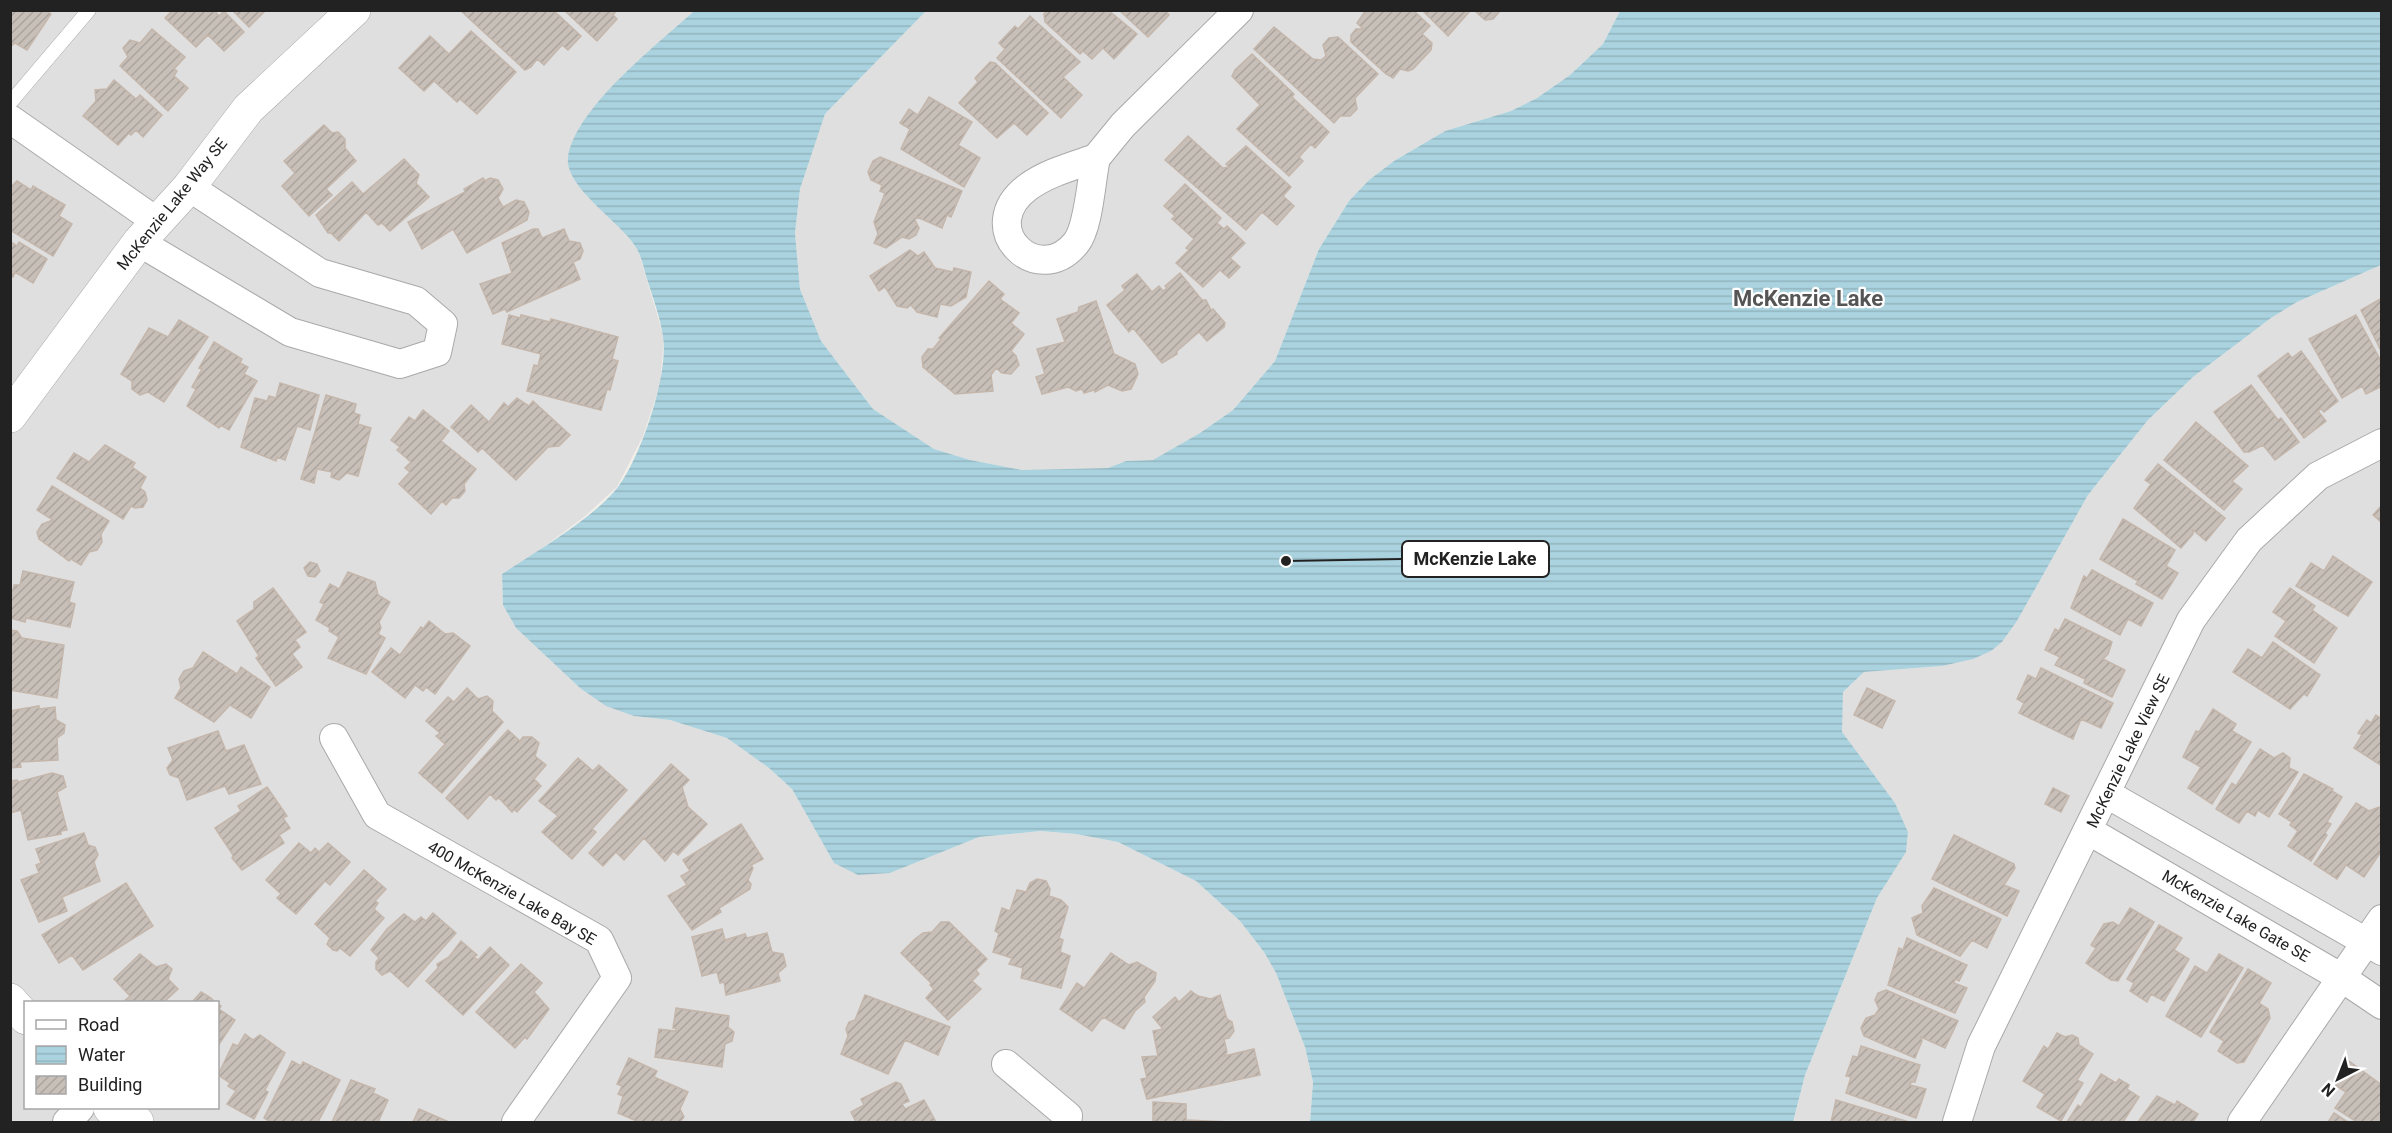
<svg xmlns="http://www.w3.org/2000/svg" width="2392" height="1133" viewBox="0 0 2392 1133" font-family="Roboto,sans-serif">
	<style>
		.residential { fill: #e0dfdf; fill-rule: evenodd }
		.water { fill: url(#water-rules) }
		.building { fill: url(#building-hatch); stroke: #c4b6ab; stroke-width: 1.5 }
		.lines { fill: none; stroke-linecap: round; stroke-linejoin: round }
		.service-casing { stroke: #a9a9a9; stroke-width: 15 }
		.minor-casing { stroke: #a9a9a9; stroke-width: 30 }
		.tertiary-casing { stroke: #a9a9a9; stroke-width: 34 }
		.service { stroke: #fff; stroke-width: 14 }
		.minor { stroke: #fff; stroke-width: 28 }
		.tertiary { stroke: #fff; stroke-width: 33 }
		.labels { text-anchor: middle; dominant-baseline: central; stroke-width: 4.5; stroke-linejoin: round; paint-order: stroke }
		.street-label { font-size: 16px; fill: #222; stroke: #fff }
		.district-label { font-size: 22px; font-weight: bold; fill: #555; stroke: #fff }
		.leader { fill: none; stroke: #222; stroke-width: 2 }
		.callout-dot { fill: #222; stroke: #fff; stroke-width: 2 }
		.callout { fill: #fff; stroke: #222; stroke-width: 2 }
		.callout-label { font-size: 18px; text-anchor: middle; font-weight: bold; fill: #222 }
	</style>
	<defs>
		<pattern id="water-rules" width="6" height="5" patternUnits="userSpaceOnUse" patternTransform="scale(1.5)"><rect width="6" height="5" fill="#aad3df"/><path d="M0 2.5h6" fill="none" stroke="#92b5bf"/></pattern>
		<pattern id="building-hatch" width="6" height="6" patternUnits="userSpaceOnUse" patternTransform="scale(1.5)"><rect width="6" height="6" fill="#c7bfb8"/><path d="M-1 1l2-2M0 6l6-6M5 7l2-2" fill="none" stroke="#aba49e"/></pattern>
	</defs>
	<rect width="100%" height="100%" fill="#f2efe9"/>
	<path class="residential" d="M10,11H694L625,73L580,126L568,158L575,179L621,228L638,250L664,338L660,385L643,436L617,487L584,517L541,549L502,574L503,605L516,628L580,688L634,716L670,720L727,738L769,768L792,789L834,863L890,873L979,837L1041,831L1076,834L1118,842L1196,881L1240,921L1264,952L1276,973L1305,1047L1313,1082L1310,1122H11ZM26,1002H218V1108H26Z
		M926,11H1620L1603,44L1570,75L1537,98L1511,111L1445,131L1394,161L1369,180L1349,201L1319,249L1275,361L1233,410L1200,433L1154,460L1126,461L1108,468L1022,470L969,460L934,449L873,409L821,341L800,289L795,233L800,189L825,114Z
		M2381,265V1122H1793L1805,1075L1877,898L1906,852L1908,832L1895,803L1841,732L1843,692L1864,672L1942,666L2002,642L2017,621L2088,495L2148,420L2193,377L2271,318L2297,302Z"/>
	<path class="water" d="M694,11H926L825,114L800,189L795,233L800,289L821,341L873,409L934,449L970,460L1022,470L1108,468L1126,461L1153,460L1200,433L1233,410L1275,361L1319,249L1349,201L1369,180L1394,161L1445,131L1511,111L1537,98L1570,75L1603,44L1620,11H2381V265L2297,302L2271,318L2193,377L2148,420L2088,495L2017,621L2002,642L1991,651L1973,659L1942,666L1864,672L1843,692L1842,732L1895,803L1908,832L1906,852L1877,898L1805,1075L1793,1122H1310L1313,1082L1305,1047L1276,973L1264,952L1240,921L1196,881L1118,842L1076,834L1041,831L979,837L890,873L858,875L834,863L792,789L769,768L727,738L670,720L634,716L606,706L580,688L516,628L503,605L502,574C534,553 595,517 618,487C641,456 669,375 663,336C660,317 653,298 647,279C644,270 642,258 637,249C623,223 564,188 568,157C576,107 658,44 694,11Z"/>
	<path class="building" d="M10,10H45L51,14L27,50L15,43L10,47Z
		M173,10H214L219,16L224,11L244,32L224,51L208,35L196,47L165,18Z
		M232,10H266L249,27Z
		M460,10H509L511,13L513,10H553L581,36L568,50L562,45L544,65L537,59L531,67L525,70Z
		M564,10H617L613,15L617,19L597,41Z
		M1047,10H1108L1137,34L1114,59L1103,48L1092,59L1083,51L1080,54L1045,22L1044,14Z
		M1119,10H1165L1169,15L1148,37Z
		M1366,10H1413L1430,26L1422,34L1432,43L1431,50L1413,69L1408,71L1400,69L1393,78L1386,74L1351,42V35L1356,29H1363L1357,23Z
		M1422,10H1501L1493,19L1485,20L1475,11H1470L1448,36Z
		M1030,16L1080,62L1063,77L1082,95L1061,118L997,58L1005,49L999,43L1015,26L1018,29Z
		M1274,27L1313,59L1321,60L1326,56L1323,45L1329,38L1338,37L1378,74L1355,98L1357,109L1350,116H1340L1334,123L1254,49Z
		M152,29L185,57L174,69L177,71L174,76L188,88L168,111L120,66L128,57L123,48L130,40L140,43Z
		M471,31L516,72L477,114L460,99L457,102L434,81L424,91L399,68L430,36L449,54Z
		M1252,54L1294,94L1292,97L1329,132L1315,148L1311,144L1299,157L1303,161L1289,176L1237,129L1260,105L1232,76L1235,70Z
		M990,62L995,63L1048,113L1027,135L1014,123L997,138L959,103L978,82L975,78Z
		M114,80L136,99L140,95L162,115L143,137L136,130L131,135L129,133L118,145L83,116L96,101L95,90L107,89Z
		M929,97L972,122L958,145L980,158L964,187L901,149L910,129L900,123L909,109L918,115Z
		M324,125L332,133L338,132L345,139V148L356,161L326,189L332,195L309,216L282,186L295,173L284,161Z
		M1188,136L1223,168L1229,167L1226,164L1246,146L1291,187L1283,196L1294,206L1277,225L1262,212L1246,230L1165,160Z
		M880,157L962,191L951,217L947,215L942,228L917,217L915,220L919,228L916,235L909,239L902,237L886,248L874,243L878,234L874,222L885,193L880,191L882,185L871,180L868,172L873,161Z
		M404,159L419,175L416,183L429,197L390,231L382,223L378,225L366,212L339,241L331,233H328L316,215L352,182L363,194Z
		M483,178L485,181L490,178L498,180L503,189L498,198L503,207L516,200L524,202L529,212L527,220L467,253L453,229L422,249L408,222L465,192L464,189Z
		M17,181L31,190L33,186L65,205L59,216L72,224L53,256L10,230V188Z
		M1185,184L1221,218L1217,223L1224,229L1227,226L1245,243L1230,258L1240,267L1229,278L1220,270L1203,287L1176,263L1189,250L1186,248L1194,239L1172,219L1175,216L1164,206Z
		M533,229H538L542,238L564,229L569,241L580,243L583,251L580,259L573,262L580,279L507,312L505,309L493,314L480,284L512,273L502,243Z
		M10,241L17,246L19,242L47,259L33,283L15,272L13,277L10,276Z
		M910,250L918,256L924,252L935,268L953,272L954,268L971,272L966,297L951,306L940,304L937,317L917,312L911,305L907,308L897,306L885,287L879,291L870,276Z
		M1180,273L1202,300H1206L1211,310L1213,309L1225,323L1224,327L1207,341L1199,332L1177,351V354L1162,363L1133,328L1129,332L1107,305L1125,290L1122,286L1137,274L1152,292L1159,286L1163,291L1167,288L1165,286Z
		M989,281L1004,294L1000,299L1019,313L1011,323L1024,334L1011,351L1016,356L1019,365L1011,374L1002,373L996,368L991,375L993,391L955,394L923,367L922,357L928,349H933L941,339L939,338Z
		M2382,298V353L2361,310Z
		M1096,301L1114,354L1135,364L1138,374L1131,389L1122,391L1108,385L1095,392L1094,390L1084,393L1082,389L1076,391L1068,387L1042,394L1036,377L1045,374L1037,349L1065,342L1057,319L1078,312L1079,307Z
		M509,315L520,318L521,315L550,322L551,319L618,337L612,359L618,361L610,390L607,389L601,410L527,391L534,365L538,366L541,354L502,344Z
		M2356,315L2382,363V386L2366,394L2362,386L2342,398L2309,339Z
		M179,320L208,337L164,402L148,392L140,395L132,389V381L121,374L149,328L168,337Z
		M214,342L242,359L240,363L248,367L244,374L257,381L229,430L221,425L219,428L187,406L196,389L192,387L202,369L199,368Z
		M2301,351L2338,401L2324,412L2321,409L2318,411L2326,421L2304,438L2258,376L2288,353L2292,358Z
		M280,383L319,395L310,430L297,426L285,460L277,457L276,461L241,447L255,398L267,401L269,396L276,398Z
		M2251,385L2278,420L2281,418L2299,442L2275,460L2263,445L2249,452H2244L2214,412Z
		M326,395L356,404L354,413L360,415L358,424L371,428L358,476L347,473L339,480L331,477L332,472L317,469L314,483L301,479Z
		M517,398L529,406L533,401L570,435L559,446L548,447L516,480L482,448L478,452L451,427L471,405L489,422L504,403L508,407Z
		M423,410L449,431L441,441L476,469L464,484L465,491L459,498H452L446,505L442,501L431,514L399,484L410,472L405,468L411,462L397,450L400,447L391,440L409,417L415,421Z
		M2196,422L2248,466L2232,481L2242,489L2224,510L2164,460Z
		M105,445L135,463L132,467L146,477L140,488L145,492L147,500L143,507L135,508L131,506L123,519L57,478L74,453L89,462Z
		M2158,464L2225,518L2206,541L2193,530V534L2181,548L2134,508L2151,484L2145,480Z
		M52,486L109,521L101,534L102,542L97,550L89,552L81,565L71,559L69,561L39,539L37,532L42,524L53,520L37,510Z
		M2382,505V525L2381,522L2373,515Z
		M2123,519L2175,550L2166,566L2178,573L2162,599L2136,584L2138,581L2100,559Z
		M2333,556L2372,582L2348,616L2296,586L2311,563L2324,571Z
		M310,562L317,564L320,571L315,577L308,576L304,568Z
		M2092,570L2153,603L2141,626L2128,619L2120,635L2071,608L2084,576L2087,578Z
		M23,571L74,582L69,602L75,604L70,627L26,618L25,622L10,618V590H13L14,585H20Z
		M348,572L375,582L378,595L390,602L379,622L381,628L378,634L385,638L366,674L328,658L339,637L329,631L330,628L316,620L324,604L320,602L330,584L339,589Z
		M273,588L306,632L295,640L300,647L292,654L302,667L276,686L256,658L259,656L237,621L254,609V602Z
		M2290,588L2315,606L2312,610L2337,628L2314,663L2275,636L2286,621L2273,612Z
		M2065,619L2112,642L2108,654L2103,659L2125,670L2112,697L2084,683L2085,679L2055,665L2060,657L2045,650L2055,629L2059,631Z
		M429,621L445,634L453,633L470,646L435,694L426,687L423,691L415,685L405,698L372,672L391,648L400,655L421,627L423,629Z
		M10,630L17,631L22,638L64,645L57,698L10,690Z
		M2273,642L2320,675L2307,696L2304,694L2290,709L2233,672L2248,649L2262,658Z
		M203,652L237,674L241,667L270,687L251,718L230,705L214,722L175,698L181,688L179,679L184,671L193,668Z
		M2041,668L2113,703L2101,728L2081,719L2073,739L2019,713L2024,703L2017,699L2028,675L2036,679Z
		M467,688L478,699L487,696L493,701L492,711L503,722L442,793L419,773L445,744L436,736L440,733L426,721L448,697L454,702Z
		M1867,688L1895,701L1882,728L1854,715Z
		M39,706V709L55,707L56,720L65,725L64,733L57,738L58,760L20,762L21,767L10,768V711Z
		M2213,709L2236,724L2232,731L2251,742L2212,804L2188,788L2201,767L2183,757L2196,731L2199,732Z
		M2376,715L2382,719V766L2354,748L2362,735L2358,733L2367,720L2371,723Z
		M508,730L520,741L523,737H532L539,743L535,756L546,765L534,779L541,786L517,812L514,809L512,812L499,798L496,800L490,794L468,819L446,798Z
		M218,731L226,751L244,745L261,784L229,794L225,786L187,800L179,778L170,775L167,768L173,760L168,748Z
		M2260,749L2274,758L2283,753L2290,758L2289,768L2298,772L2269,817L2258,810L2255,816L2247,811L2239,823L2216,809L2232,783L2236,786Z
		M578,758L593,771L599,765L627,790L592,829L596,832L572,859L542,832L558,816L539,801Z
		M671,764L689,780L682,787L688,807L707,824L678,855L673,851L665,861L644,838L624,860L616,852L603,866L589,853Z
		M52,773L63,776L66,787L57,792L67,830L61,831V834L28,840L21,810L10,813V781L17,780L18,782Z
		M2304,774L2333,789L2332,791L2342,797L2327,822L2331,824L2325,833L2327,835L2311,861L2288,846L2298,831L2290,825L2292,822L2279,814Z
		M267,787L287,816L283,818L290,828L279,835L284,843L242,870L232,858L233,855L215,828L241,811L238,806Z
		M2053,788L2069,796L2061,812L2045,804Z
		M2356,803L2369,811L2379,807L2382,809V850L2364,877L2346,865L2337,879L2314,864Z
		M741,824L763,859L751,865L753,868L748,880L751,884L750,889L719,908L721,912L692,930L668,896L687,885L681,876L690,871L683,860Z
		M84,833L88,845L95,847L98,855L94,862L100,881L62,897L67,911L39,922L21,880L39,873L36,865L41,863L36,849Z
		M1954,835L2014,864L2015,868L2004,885L2019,891L2007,916L1932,879Z
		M299,843L311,853L315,848L319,852L328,843L350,862L330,885L325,881L296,914L277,898L281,894L266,880Z
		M364,870L386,889L375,901L378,903L374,909L384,918L350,956L340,948L337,951L333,950L327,944L330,938L315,924Z
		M1037,879L1046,881L1050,889L1049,896L1061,900L1068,907L1059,938L1063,940L1060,952L1070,956L1061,988L1021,978L1023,968L1009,964L1012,958L993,952L999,933L995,931L1002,908L1010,911L1017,890L1026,892L1030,883Z
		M126,883L153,926L83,970L72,955L59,963L42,935Z
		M1934,888L2001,919L1987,948L1972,940L1960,956L1917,935L1912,918L1923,913L1922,906Z
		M2130,908L2154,922L2118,981L2111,980L2086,963L2096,948L2091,945L2104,924L2113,922L2119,926Z
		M433,913L456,933L408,987L390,971L382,975L376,969V962L379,958L371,950L387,929L404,914L415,922L421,917L426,921Z
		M941,922H949L987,959L976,970L979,974L972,981L981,989L948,1020L926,998L934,989L930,985L931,983L901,953L915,939L923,933L932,932Z
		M2159,925L2182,938L2174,950L2189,959L2164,1001L2151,994L2147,1002L2130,991L2134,983L2127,979Z
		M722,929L725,940L745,934L747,938L767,933L772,952L783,954L786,966L778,973L780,981L726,995L724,982L720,983L717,972L702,976L692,937Z
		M1907,938L1967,965L1959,981L1955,979L1954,983L1967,988L1955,1013L1888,985L1899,948L1903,950Z
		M461,941L477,955L474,957L478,960L490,947L509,965L463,1015L426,981L438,968L437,964L449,957Z
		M1111,953L1129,965L1137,962L1156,973L1155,981L1144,997L1145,1002L1135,1011L1124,1029L1105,1018L1101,1019L1092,1031L1060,1009L1077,983L1084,988Z
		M140,954L156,967L166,964L172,969L168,979L178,989L164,1002H123L130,996L114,979Z
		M2219,954L2243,968L2201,1037L2166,1016L2195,966L2207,973Z
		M521,964L542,983L534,992L549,1009L527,1039L525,1037L515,1048L476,1012Z
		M2248,969L2271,983L2259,1003L2268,1009L2270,1018L2244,1062L2237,1063L2218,1051L2224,1041L2210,1032Z
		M1886,990L1958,1021L1945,1048L1921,1037L1922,1041L1915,1058L1864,1036L1861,1028L1866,1018L1875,1015L1879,1009L1875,1000L1878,993Z
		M1191,991L1198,996L1211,999L1220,995L1227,1019L1232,1022L1234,1031L1229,1038L1224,1039L1227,1052L1224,1056L1254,1049L1260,1075L1147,1099L1141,1079L1147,1078L1142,1057L1158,1056L1153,1031L1163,1029L1153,1017L1175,997L1179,1002Z
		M201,992L211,998L215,1002H192Z
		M865,995L950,1027L938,1055L905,1040L888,1074L841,1054L848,1036L846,1029L849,1022L855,1020Z
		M218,1004L221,1006L219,1009L235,1020L218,1046Z
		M676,1008L729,1016L728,1027L734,1032L732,1041L725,1044L722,1067L655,1057L659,1029L676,1031V1028H673Z
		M2057,1033L2065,1037L2072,1035L2078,1038L2079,1045L2093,1054L2077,1080L2083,1083L2061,1121L2037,1107L2045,1094L2023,1081L2044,1046L2048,1049Z
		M245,1034L253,1040L260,1035L285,1053L265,1090L268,1092L254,1119L227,1104L236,1091L228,1086L230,1083L218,1075L233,1044L238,1046Z
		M1861,1046L1920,1065L1915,1082H1911L1910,1085L1926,1089L1916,1118L1846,1093L1851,1077L1846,1076L1853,1056L1858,1057Z
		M629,1058L657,1071L654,1077L688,1092L680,1109L684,1117L680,1122H639L618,1113L623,1096L618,1094L622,1086L617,1084Z
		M292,1061L301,1066L303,1062L340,1080L318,1122H271L264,1118Z
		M2349,1061L2382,1085L2381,1122H2357L2335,1108L2346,1092L2333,1084Z
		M2101,1074L2116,1083L2119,1079L2129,1085L2127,1089L2139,1097L2123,1122H2067L2078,1105L2081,1107Z
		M351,1080L375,1089L373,1093L388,1100L378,1122H332Z
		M896,1082L901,1084L909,1101L902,1104L905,1109L924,1100L936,1122H856L851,1112L864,1105L861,1099Z
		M2157,1096L2175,1105L2177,1101L2198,1114L2193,1122H2138Z
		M1836,1100L1909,1122H1831Z
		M1153,1102L1186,1104V1120L1231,1122H1153Z
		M419,1109L449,1122H413Z
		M2334,1113L2348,1122H2328Z"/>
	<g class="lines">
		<defs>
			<path id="service" d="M10,103L89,10"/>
			<path id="minor" d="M10,119L156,221
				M1096,158C1091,180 1089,227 1076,243C1038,290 973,228 1028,187C1047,173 1073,166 1096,158Z
				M1096,158L1123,125L1239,10
				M139,242L290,332L400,364L437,352L443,324L416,301L320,273L189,187
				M334,738L377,815L599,940L617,978L516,1122
				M2107,794L2382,951
				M2089,831L2342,978L2382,1005
				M1006,1064L1068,1116L1067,1122
				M67,1122L80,1108
				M1957,1122L1981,1046L2191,620L2249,540L2318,476L2382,443
				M2242,1122L2382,919"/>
			<path id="tertiary" d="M10,416L139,242L189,187L248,109L354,10
				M10,1000L26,1018
				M110,1108L137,1122"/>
		</defs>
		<use href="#service" class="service-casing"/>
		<use href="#minor" class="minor-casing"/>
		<use href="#tertiary" class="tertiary-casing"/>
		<use href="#service" class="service"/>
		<use href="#minor" class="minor"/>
		<use href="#tertiary" class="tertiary"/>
	</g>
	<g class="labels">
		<g class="street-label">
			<text transform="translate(172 204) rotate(-51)">McKenzie Lake Way SE</text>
			<text transform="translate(2128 751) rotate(-64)">McKenzie Lake View SE</text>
			<text transform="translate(512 893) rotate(30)">400 McKenzie Lake Bay SE</text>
			<text transform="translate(2236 916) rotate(30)">McKenzie Lake Gate SE</text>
		</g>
		<g class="district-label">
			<text x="1808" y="298">McKenzie Lake</text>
		</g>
	</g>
	<path class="leader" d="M1286 561L1402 559"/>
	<circle class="callout-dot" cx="1286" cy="561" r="6"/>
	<rect class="callout" x="1402" y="541" width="147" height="36" rx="6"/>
	<g class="callout-label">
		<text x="1475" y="565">McKenzie Lake</text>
	</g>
	<rect width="2392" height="1133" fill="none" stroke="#222222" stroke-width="24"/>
	<rect x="24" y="1001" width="195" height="108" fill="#ffffff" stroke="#a7a7a7" stroke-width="1.5"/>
	<rect x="36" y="1020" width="30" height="9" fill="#ffffff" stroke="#a7a7a7" stroke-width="1.5"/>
	<text x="78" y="1031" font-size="18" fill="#222222">Road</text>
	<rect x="36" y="1046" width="30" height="18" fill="url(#water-rules)" stroke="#a7a7a7" stroke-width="1.5"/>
	<text x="78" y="1061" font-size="18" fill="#222222">Water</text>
	<rect x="36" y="1076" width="30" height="18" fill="url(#building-hatch)" stroke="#a7a7a7" stroke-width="1.5"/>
	<text x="78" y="1091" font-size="18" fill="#222222">Building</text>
	<g transform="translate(2338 1079) rotate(222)" stroke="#ffffff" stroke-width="4.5" paint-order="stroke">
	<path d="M0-4.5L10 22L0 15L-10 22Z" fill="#222222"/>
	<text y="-9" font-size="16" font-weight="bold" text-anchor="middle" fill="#222222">N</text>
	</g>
</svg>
